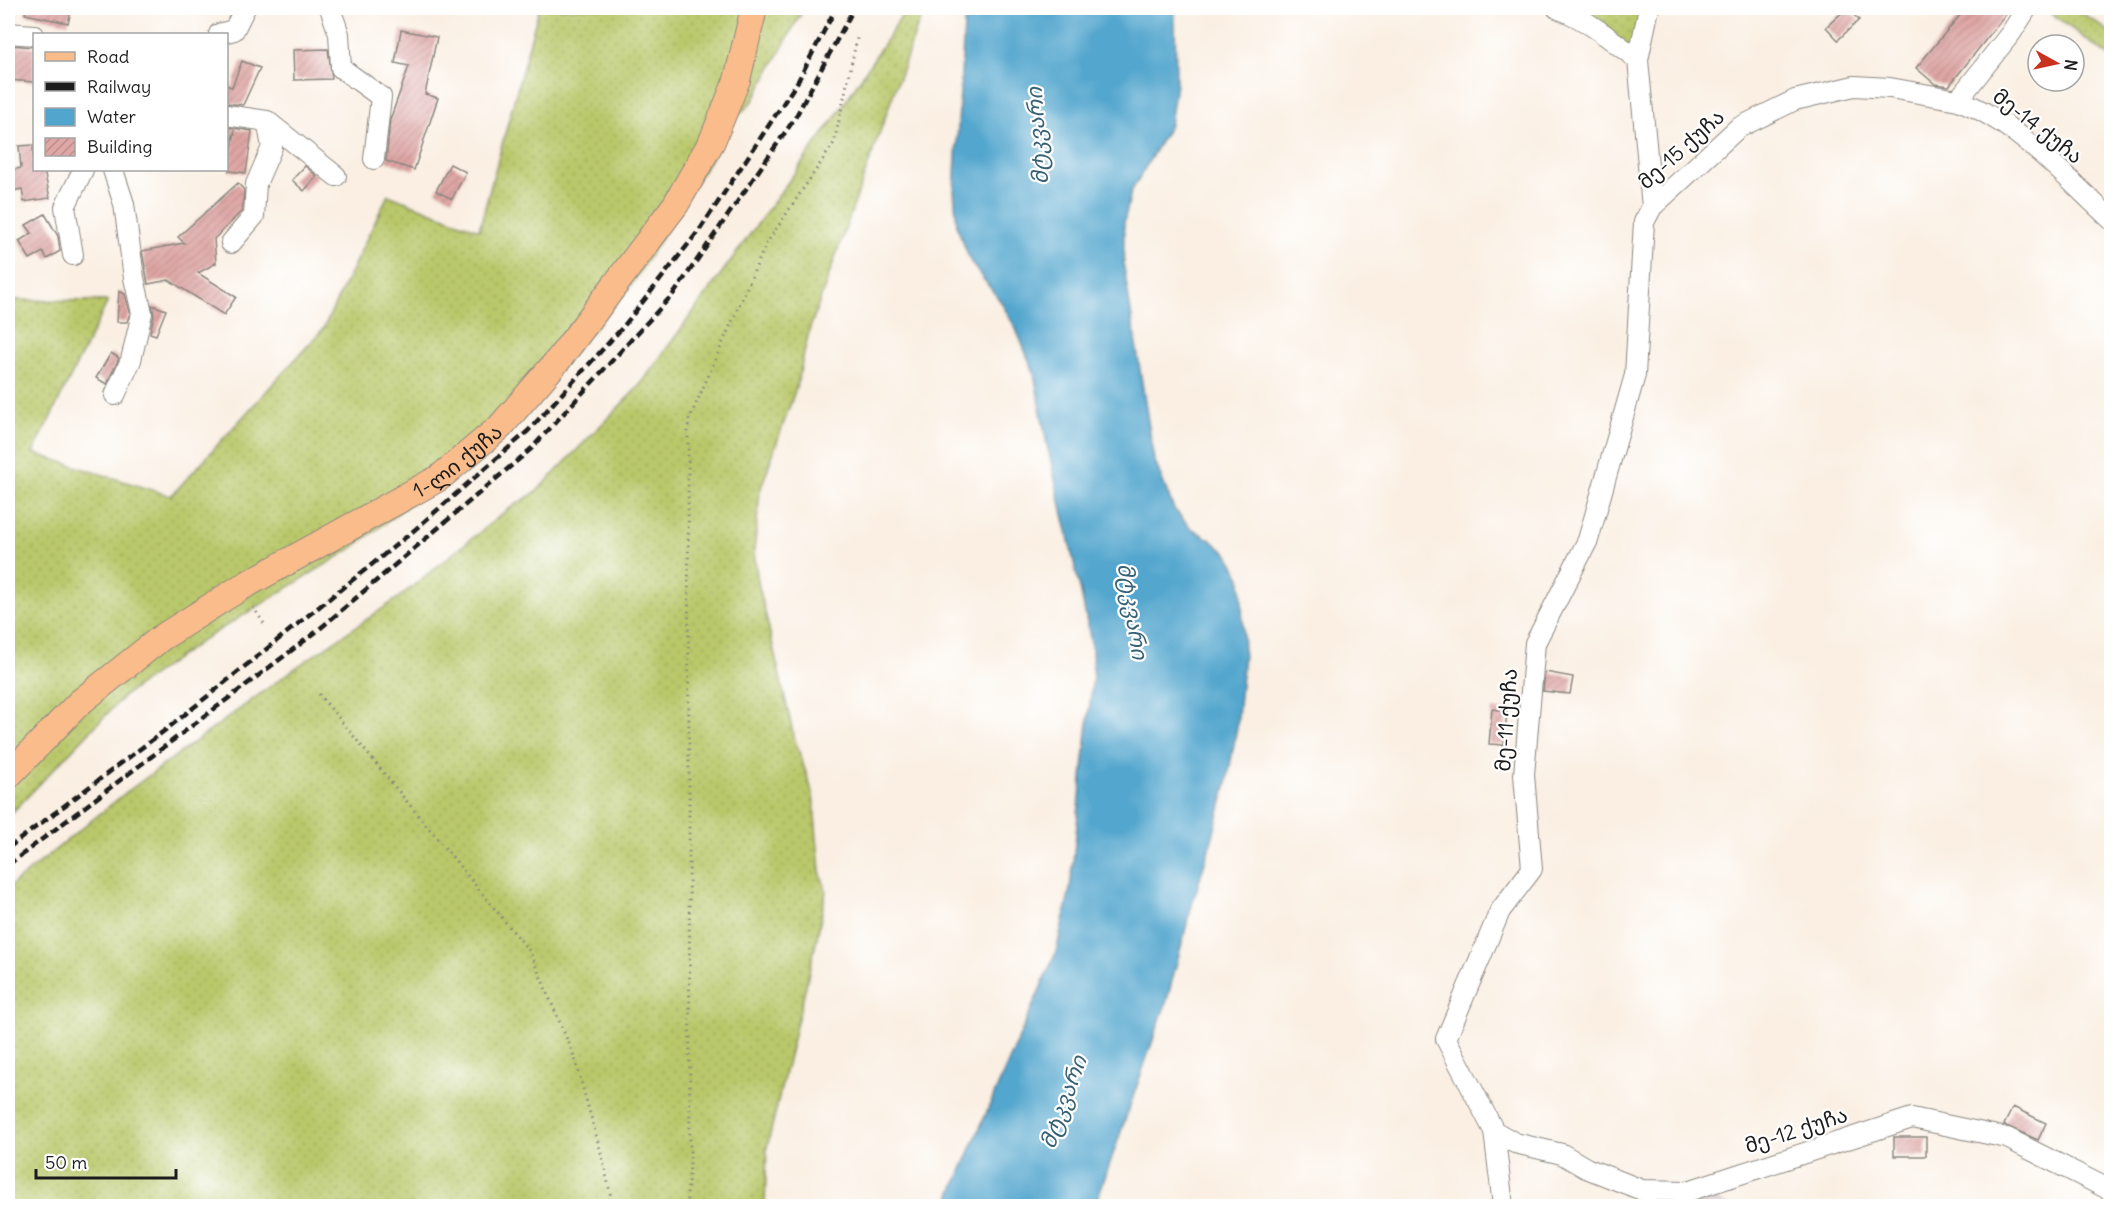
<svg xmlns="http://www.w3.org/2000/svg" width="2119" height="1214" viewBox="0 0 2119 1214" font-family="Delius,'Noto Sans Georgian',sans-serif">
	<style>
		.industrial { fill: #d2bec3 }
		.grass { fill: url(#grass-dots); stroke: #6a7243; stroke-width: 1.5 }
		.water { fill: #52a6ce; stroke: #376175; stroke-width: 1.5 }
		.building { fill: url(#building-hatch) }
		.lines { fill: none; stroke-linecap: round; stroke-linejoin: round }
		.minor-casing { stroke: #8b867f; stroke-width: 22 }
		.major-casing { stroke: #8b867f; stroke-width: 28 }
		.path { stroke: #8b867f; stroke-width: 3; stroke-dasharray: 1.5 4.5; stroke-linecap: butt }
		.minor { stroke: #fff; stroke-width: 20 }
		.major { stroke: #fabc8b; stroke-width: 26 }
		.rail { stroke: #1c1c1c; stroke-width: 4.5; stroke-dasharray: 9 4.5; stroke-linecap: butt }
		.labels { text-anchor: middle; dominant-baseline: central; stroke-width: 4.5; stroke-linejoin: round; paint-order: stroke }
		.street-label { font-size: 21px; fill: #1c1c1c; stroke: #fff }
		.water-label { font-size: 22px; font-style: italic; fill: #376175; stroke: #fff }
	</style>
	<defs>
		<pattern id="grass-dots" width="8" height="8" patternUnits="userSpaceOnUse" patternTransform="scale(1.5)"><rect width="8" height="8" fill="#b9c86a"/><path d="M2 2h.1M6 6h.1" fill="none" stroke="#9eab5b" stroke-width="1.8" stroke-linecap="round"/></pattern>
		<pattern id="building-hatch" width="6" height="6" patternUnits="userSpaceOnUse" patternTransform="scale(1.5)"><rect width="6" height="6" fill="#dea6a4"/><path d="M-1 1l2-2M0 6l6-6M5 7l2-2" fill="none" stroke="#be8e8d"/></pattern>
	</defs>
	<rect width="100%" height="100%" fill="#fff"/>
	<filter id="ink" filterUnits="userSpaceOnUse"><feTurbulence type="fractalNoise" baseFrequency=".0167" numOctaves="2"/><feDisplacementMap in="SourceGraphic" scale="12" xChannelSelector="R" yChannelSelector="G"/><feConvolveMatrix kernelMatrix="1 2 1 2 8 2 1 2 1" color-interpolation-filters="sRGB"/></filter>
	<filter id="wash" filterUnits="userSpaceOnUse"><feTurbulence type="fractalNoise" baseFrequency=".008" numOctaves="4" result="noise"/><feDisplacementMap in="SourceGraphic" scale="24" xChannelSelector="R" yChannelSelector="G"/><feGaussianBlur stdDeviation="1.35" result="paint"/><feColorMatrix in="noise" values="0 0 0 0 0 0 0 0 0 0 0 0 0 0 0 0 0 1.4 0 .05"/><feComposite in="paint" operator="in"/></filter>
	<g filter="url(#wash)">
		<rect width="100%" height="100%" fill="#faefe2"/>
		<path class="industrial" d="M1709,1197L1731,1206H1639Z"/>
		<path class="grass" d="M539,8H804L753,101L736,118L629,289L503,433L351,549L203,640L124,696L8,817V300L108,301L33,453L171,496L323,329L388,195L479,230Z
			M907,8H924L809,331L797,385L760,491L754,552L758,582L794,737L813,794L820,871L826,891L816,943L767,1147L765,1206H8V888L124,794L298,666L398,598L507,510L536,492L640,385L834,119Z
			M1557,8H1649L1638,60Z
			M2044,8H2075L2111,33V58Z"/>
		<path class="water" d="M965,8H1175L1176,84L1170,125L1131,192L1124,222V267L1154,459L1174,509L1191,528L1211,540L1228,554L1241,578L1244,653L1237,728L1227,783L1213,836L1192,905L1167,1000L1095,1206H946L1056,952L1070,889L1093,675L1092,648L1081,593L1047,445L1034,373L1016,329L1001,302L971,263L957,227L954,190Z"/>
		<g id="blocks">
			<path class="building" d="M26,8H72L68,23L25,14Z
				M1847,8L1859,20L1838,40L1826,27Z
				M1966,8H2011L1949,86L1935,84L1916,68Z
				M401,30L437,37L425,94L438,98L414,170L386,161L390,120L409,66L395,63Z
				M8,45L34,47V82L8,80Z
				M328,49L332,79L294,80L293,50Z
				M242,61L260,68L243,105L226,103V85L232,87Z
				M226,127L252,131L246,173L229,171L235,130L229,147L226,146Z
				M33,145L34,170H44L50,198L24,202L22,189L8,192V171L21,168L19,146Z
				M450,164L466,172L452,199L436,191Z
				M305,166L317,176L304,191L292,180Z
				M238,183L244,190L242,211L214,239L216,263L198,273L236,297L224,315L169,280L148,284L142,251L184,243L178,237Z
				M45,214L58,236L60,251L47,259L43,252L30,259L19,241L32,233L26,225Z
				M119,291L125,294L130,313L127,322H117Z
				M152,305L166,310L156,335L150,333L154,315Z
				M111,353L119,358L107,384L96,378Z
				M1545,672L1573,677L1570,694L1543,691Z
				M1492,709L1507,711L1504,745L1489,744Z
				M2013,1107L2046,1123L2038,1140L2004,1125Z
				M1894,1137H1926V1156H1894Z"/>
		</g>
	</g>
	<g filter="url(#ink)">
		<use href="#blocks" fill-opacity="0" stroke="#8b867f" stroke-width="1.5"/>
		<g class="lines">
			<defs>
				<path id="minor" d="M330,8L339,34L341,68L381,97L374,159
					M1557,8C1587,19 1612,40 1638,60
					M1649,8L1638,60L1652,207
					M8,33L34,35
					M219,34L234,30L245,8
					M1958,100C2018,123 2065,177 2112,220
					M226,115L267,121L272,147L256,184L254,216L231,243
					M267,121L336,176
					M113,170L124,204L134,278L142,313L131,360L115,395
					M73,255L65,207L83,170
					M1494,1131L1515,1143L1562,1154L1586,1168L1642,1190L1688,1191L1912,1118L2007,1138L2112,1191
					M1503,1206L1494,1131L1446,1039L1500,911L1532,869L1524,775L1535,643L1588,540L1635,375L1644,222L1652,207L1738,128L1795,100L1854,86L1890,88L1958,100L2011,33L2027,8"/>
				<g id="major">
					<path id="s1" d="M8,776L79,703L161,638L240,588L439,478L500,427L559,359L676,204L712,141L737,80L754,8"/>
				</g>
			</defs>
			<use href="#minor" class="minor-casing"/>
			<use href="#major" class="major-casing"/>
			<path class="path" d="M253,607L265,625
				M319,694L530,952L574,1056L603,1160L613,1206
				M686,1206L690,1165L688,422L766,244L834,143L858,34"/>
			<use href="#minor" class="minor"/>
			<use href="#major" class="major"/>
			<path class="rail" d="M8,848L168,728L411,533L528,431L623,327L701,228L798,81L836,8
				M8,865L316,632L531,449L675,292L795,118L854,8"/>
		</g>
	</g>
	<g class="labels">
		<g class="street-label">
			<text transform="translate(2038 126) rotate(38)">მე-14 ქუჩა</text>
			<text transform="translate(1681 149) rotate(-42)">მე-15 ქუჩა</text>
			<text stroke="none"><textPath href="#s1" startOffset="552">1-ლი ქუჩა</textPath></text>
			<text transform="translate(1506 720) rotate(-86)">მე-11 ქუჩა</text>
			<text transform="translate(1796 1130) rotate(-18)">მე-12 ქუჩა</text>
		</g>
		<g class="water-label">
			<text transform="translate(1037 136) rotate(-94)">მტკვარი</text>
			<text transform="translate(1133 611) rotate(81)">მტკვარი</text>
			<text transform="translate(1063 1102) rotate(-70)">მტკვარი</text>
		</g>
	</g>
	<rect width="2119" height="1214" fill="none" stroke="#fff" stroke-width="30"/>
	<rect x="33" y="33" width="195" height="138" fill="#ffffff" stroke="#a4a4a4" stroke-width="1.5"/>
	<rect x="45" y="52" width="30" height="9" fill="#fabc8b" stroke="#a4a4a4" stroke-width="1.5"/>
	<text x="87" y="63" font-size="18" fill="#1c1c1c">Road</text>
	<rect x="45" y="82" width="30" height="9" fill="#1c1c1c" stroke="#a4a4a4" stroke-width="1.5"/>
	<text x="87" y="93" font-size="18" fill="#1c1c1c">Railway</text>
	<rect x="45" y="108" width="30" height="18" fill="#52a6ce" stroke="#a4a4a4" stroke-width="1.5"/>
	<text x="87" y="123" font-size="18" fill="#1c1c1c">Water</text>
	<rect x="45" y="138" width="30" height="18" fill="url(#building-hatch)" stroke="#a4a4a4" stroke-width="1.5"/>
	<text x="87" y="153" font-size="18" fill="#1c1c1c">Building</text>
	<g transform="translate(2056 63) rotate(98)"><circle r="28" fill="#ffffff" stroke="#a4a4a4" stroke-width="1.5"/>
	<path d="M0-4.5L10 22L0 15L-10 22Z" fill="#c8321e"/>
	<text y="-9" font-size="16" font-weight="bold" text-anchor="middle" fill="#1c1c1c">N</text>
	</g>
	<path d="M36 1169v9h140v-9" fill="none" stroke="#1c1c1c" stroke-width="3"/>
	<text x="45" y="1169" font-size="18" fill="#1c1c1c" stroke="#ffffff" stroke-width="4.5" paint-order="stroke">50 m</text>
</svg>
